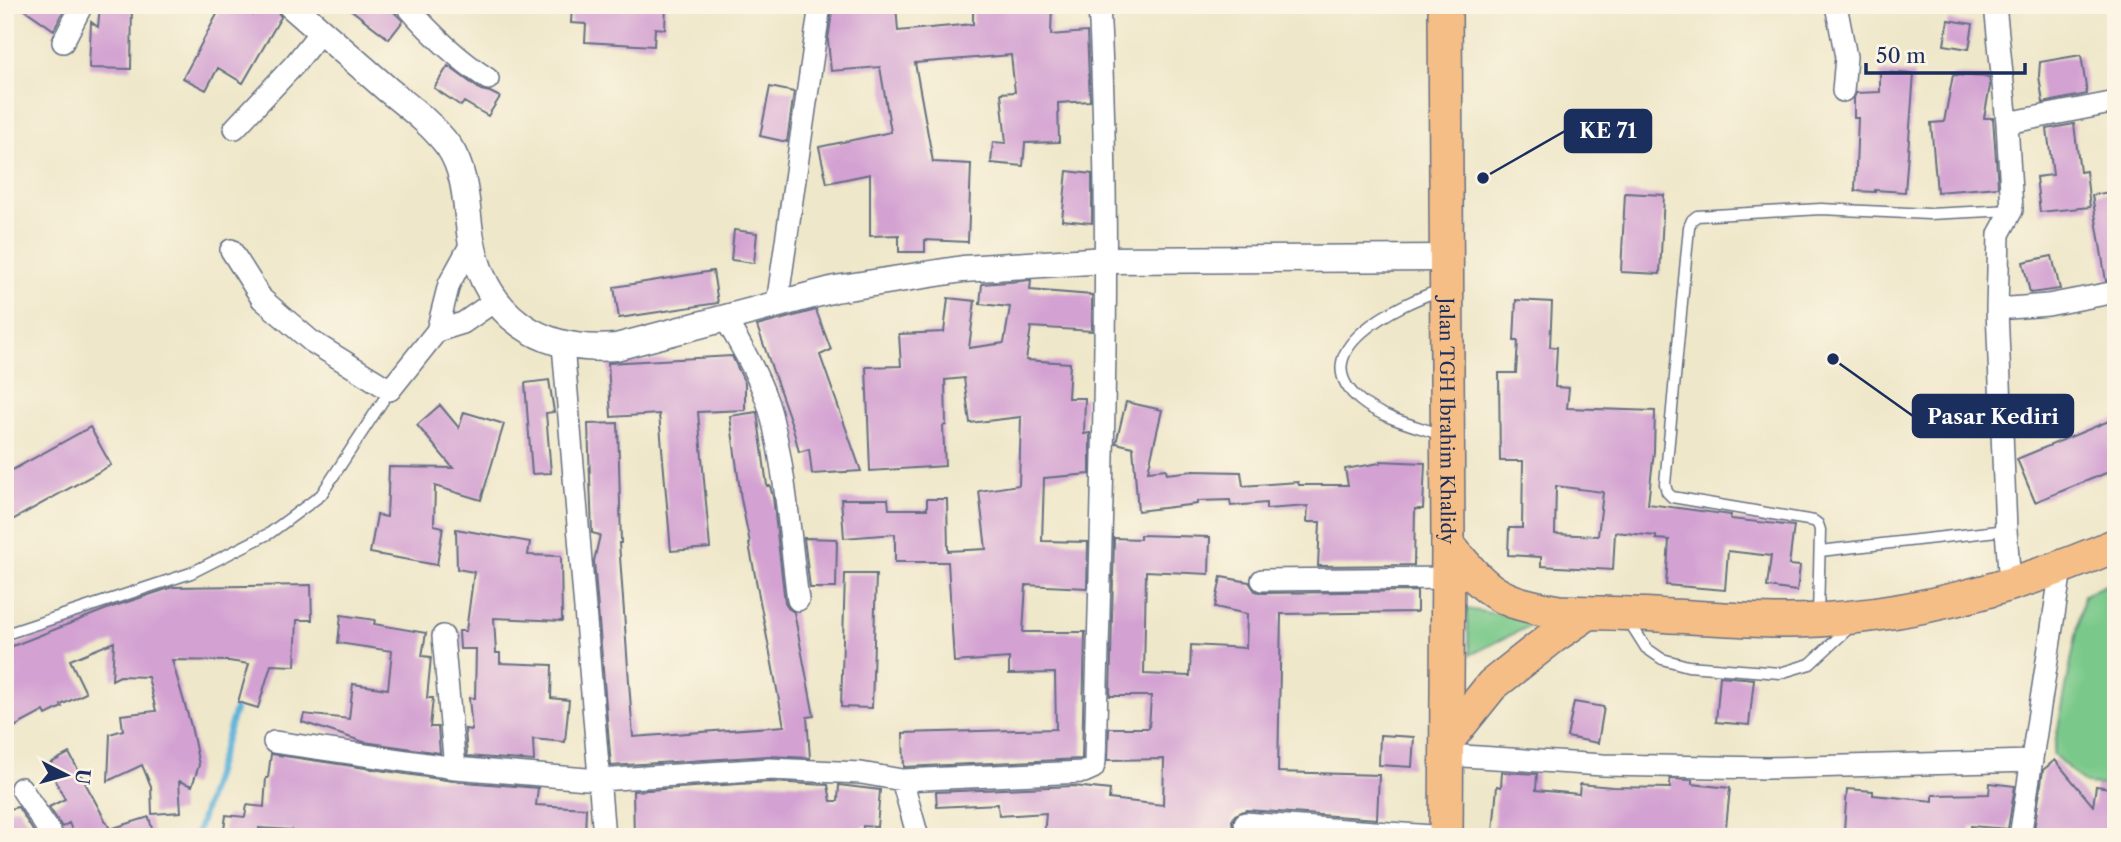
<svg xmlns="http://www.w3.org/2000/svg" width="2121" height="842" viewBox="0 0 2121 842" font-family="'Libre Caslon Text',serif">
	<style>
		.green { fill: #7ac98a; stroke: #4a7c74; stroke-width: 2 }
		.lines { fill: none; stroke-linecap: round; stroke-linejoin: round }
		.stream { stroke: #5eb2da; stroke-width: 6 }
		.building { fill: #d3a1d2; fill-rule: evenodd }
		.service-casing { stroke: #656f83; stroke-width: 13 }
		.minor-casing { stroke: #656f83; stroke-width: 24 }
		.tertiary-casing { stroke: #656f83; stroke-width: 29 }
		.primary-casing { stroke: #656f83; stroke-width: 36 }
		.service { stroke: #fff; stroke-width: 10 }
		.minor { stroke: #fff; stroke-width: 21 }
		.tertiary { stroke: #fff; stroke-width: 26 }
		.primary { stroke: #f6be87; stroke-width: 33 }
		.labels { text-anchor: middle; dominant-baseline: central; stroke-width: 5; stroke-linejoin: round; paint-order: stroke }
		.street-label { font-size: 19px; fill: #1b2f5e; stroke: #fcf5e5 }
		.leader { fill: none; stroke: #1b2f5e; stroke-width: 2.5 }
		.callout-dot { fill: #1b2f5e; stroke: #fcf5e5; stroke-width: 2.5 }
		.callout { fill: #1b2f5e; stroke: #1b2f5e; stroke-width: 2.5 }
		.callout-label { font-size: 21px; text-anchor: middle; font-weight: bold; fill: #fff }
	</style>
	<rect width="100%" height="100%" fill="#fcf5e5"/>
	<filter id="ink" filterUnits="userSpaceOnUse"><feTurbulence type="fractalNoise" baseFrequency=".0143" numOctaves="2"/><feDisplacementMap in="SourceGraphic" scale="14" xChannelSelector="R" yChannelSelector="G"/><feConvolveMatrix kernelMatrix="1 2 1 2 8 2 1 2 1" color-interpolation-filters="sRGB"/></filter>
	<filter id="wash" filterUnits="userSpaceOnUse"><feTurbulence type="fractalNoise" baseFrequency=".00686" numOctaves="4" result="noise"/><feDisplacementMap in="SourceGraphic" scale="28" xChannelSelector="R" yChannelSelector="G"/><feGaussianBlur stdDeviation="1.57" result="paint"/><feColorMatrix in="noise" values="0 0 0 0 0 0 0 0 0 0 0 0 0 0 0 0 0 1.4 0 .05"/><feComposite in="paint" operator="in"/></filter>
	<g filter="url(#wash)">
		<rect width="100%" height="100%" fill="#efe7c9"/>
		<path class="green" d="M2116,580V786L2085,784L2053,754L2084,595Z
			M1466,609L1540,621L1470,655Z"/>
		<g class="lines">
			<path class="stream" d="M196,837L235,710"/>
		</g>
		<g id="blocks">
			<path class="building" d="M18,5H67L54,30Z
				M100,5H132L131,69L89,68L91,22L98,27Z
				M222,5H235L253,15L258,5H269L276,9L281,17L243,83L218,68L206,90L183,78Z
				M345,5H387L403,21L389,39Z
				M572,5H666L665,29L655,28L654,46L585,42L586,24L571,23Z
				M833,5H896L898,31L973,24V5H1052L1051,35L1087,32L1090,101L1058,103L1059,142L1025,143L1023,166L991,163L993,142L1006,143L1001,93L1015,92L1011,55L915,63L933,162L971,164L968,242L925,240V252H899V235L870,236V174L827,183L819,147L891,132L880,67L831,71L828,40Z
				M1948,20L1973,24L1969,49L1944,45Z
				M2081,55L2087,94L2043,103L2039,76L2040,62Z
				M448,66L481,90L490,92L500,97L488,116L464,102L461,106L434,88Z
				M1880,72L1914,74L1905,192L1875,190V192L1855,191L1858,118H1854V98L1856,93L1880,92Z
				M1953,75L1989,77L1990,86L1984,118H1993L1998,187L1937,192L1931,123L1944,122Z
				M770,87L794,92L787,142L760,136Z
				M2074,124L2080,172L2086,171L2090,207L2040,212L2036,177L2053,175L2047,129Z
				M1067,171L1092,174V223L1062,220Z
				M2116,191V279L2106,281L2092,195Z
				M1625,193L1664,195L1660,274L1621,272Z
				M734,230L757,233L754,263L731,260Z
				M2052,256L2060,289L2030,293L2023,262Z
				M713,271L718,303L619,318L614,287Z
				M1031,280L1030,290L1092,295V331L1031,327L1026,360L1070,363L1068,398H1085L1084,434L1090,433V474L1044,478L1042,541L1088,542L1087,588L1026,585L1023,632H1085L1082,759L904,767L903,733L1056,729L1055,673L1009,674V658L954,662L948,562H895V534L844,538L841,499H888L889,509H927V499H947L948,551L986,549L979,491L1019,485L1021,417L970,423L964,378L945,380L946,425L943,426L945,466L870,471L866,367L901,366L899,334L944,332L948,298L975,301L969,348L1004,343L1010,307L980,304L982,284Z
				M1516,300L1552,302L1550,347H1557L1555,387L1569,388L1567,408L1655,411L1654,451L1648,504L1731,515L1730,519L1794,526L1789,565L1800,566L1797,591L1767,587L1771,556L1728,551L1725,590L1666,585L1669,540L1656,539V536L1615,532L1613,570L1541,566V557L1508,555L1509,528H1522L1523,461H1500L1499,373H1516L1518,341H1514ZM1556,486L1603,492L1598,536L1555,534Z
				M816,310L831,350L820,355L861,471L812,474L809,449L799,452L793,428L757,326Z
				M732,356L745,383V410L698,412L710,548L671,551L659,414L611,417L608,363Z
				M549,380L554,412L546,413L551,473L532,474L525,383Z
				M1126,402L1162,410L1148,471L1166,469L1167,474L1193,471L1241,472L1243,486L1298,482L1299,485H1348L1345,469L1380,463V461L1425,463L1423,509H1415L1414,565L1318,566L1320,522H1307L1308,506L1266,509V503L1231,506L1230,500L1197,501V504L1138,511L1133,447L1116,443Z
				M440,405L459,428L464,412L504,424L481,500L435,486L434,525L443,527L437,565L370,553L377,515L387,517L389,467L453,468L417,425Z
				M757,412L767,486H770L773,497L785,602L788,608L794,612L814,716L807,717L810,758L768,756L611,766L594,561L600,535L592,533L588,424L618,423L621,543H619L633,737L784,726L749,544L750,543L741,499L730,416Z
				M2116,418V469L2035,502L2017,459Z
				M90,427L111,465L5,524V474Z
				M456,529L530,542L528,555L561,556L562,621L494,618L496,653H500V663L552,665L551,698L569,700L565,742L533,739L534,761L467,756L465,729L472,730L469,698H475L476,649H460L459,631H466L474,572L457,569Z
				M1140,535L1210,537L1209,574L1146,571L1144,674L1190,676L1191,645L1246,648L1247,614L1215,607L1221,577L1249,582L1255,591L1262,593L1417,591V612L1281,614L1278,772L1379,775L1377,819L1246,810L1235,815L1232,821L1233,828L1238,834L1254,837H1044L1046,813L999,816L998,804L937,807L936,792L1074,786L1110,790L1109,799L1163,805L1164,759L1108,760L1109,728H1149L1151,696H1110L1114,538L1140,539Z
				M804,538L837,539L836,588H810Z
				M845,574H876L872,708L841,707Z
				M311,585L312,620H297L295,666L271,665L258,708L238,702L249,664L229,661L172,660L191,726L199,765L192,786L179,781L181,812L152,814L151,786L142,765L108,781L110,734L123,730L121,715L156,711L148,677L120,676L112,680L114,642L70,660L86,693L61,705L62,707L46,715L44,711L5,732V649L112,607L173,587Z
				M341,615L375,620L374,624L426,633L422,656L431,657L427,698H433L430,727H438L440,753L364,742L302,722L304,714L349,719L353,684L388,689L392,651L338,643Z
				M1720,676L1754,679L1749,725L1716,722Z
				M1574,702L1604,707L1598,743L1567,737Z
				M1380,735L1414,737L1412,767L1379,765Z
				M69,753L110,829L107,830L149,817L154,837H100L99,834L93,837H75L69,823L62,827L49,807L65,799L47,765Z
				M271,754L453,781L538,788L536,805L586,808L585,837H291V830L259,828L258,837H223L226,815L245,817L247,805L264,807L266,778H268Z
				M2055,760L2093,806L2096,786L2116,789V837H2033L2043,770Z
				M1502,772L1537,774L1536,790L1579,794L1580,784L1612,787L1670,788V779L1692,780V784L1730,788L1725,837H1532L1493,833L1497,786L1501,787Z
				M769,782L828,785L831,801H838L839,785L880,790L877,827L863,826L862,837H634L633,791Z
				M1990,783L2015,786L2008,829L1971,826V836L1956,837H1910L1844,830L1847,789L1873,791V795L1933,801V795L1989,794Z
				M18,807L37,837H9L5,810Z"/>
		</g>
	</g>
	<g filter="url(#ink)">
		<use href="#blocks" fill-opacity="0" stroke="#656f83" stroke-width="2"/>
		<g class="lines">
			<defs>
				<path id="service" d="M1441,290C1401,303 1299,351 1361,401C1383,419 1417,426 1445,436
					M1820,551L2006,530
					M1818,617L1820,530L1818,524L1814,521L1672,497L1667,492L1665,484L1689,227L1692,220L1697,216L1821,209L1929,214L2012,210
					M1629,621L1646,648L1662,659L1688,666L1780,673L1810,664L1850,627
					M6,634L191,573L270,533L321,495L390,390"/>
				<path id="minor" d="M406,5C431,34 456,58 488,79
					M1836,5L1846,57L1843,91
					M1995,5L2007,123L2011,192L2012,210L1999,234L1997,309L2006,530L2010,585
					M63,42L82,5
					M2007,123L2116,102
					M235,128L295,64L321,31
					M231,250L262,299L311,341L390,390L437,331L449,284L472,242
					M777,304L820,5
					M1997,309L2048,305L2116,292
					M725,318C742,348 762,380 771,414C786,474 790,539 798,600
					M437,331L463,323L496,300
					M563,345L604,837
					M1262,580L1448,578
					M443,636L455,768
					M274,742L455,768L599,780L769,769L861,773L902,780
					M1447,755L1603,765L1767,768L2032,761
					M21,788L53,837
					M1245,823L1447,837
					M918,837L902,780L1084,772L1093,768L1095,762C1101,510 1113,257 1099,5
					M2020,837L2061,569"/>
				<path id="tertiary" d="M291,5C323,33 355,61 387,89C409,107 432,124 449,147C467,173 466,210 471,239C485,317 541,353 616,347L835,289L963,269L1106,260L1446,258"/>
				<g id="primary">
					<path id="s1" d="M1445,5L1448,545L1446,837"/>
					<path d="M1448,545C1489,594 1496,601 1559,612C1596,613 1633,613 1670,616C1720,618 1769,623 1819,620C1922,614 2021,586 2116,545"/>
					<path d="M1447,741L1492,685L1554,636L1588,613"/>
				</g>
			</defs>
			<use href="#service" class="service-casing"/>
			<use href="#minor" class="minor-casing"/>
			<use href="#tertiary" class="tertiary-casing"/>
			<use href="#primary" class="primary-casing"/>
			<use href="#service" class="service"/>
			<use href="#minor" class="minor"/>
			<use href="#tertiary" class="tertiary"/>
			<use href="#primary" class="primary"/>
		</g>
	</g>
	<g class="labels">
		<g class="street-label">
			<text stroke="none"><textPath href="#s1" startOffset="416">Jalan TGH Ibrahim Khalidy</textPath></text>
		</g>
	</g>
	<path class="leader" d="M1483 178L1565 131M1833 359L1913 416"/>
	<g class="callout-dot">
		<circle cx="1483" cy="178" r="7"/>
		<circle cx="1833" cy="359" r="7"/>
	</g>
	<g class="callout">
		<rect x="1565" y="110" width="86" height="42" rx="7"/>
		<rect x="1913" y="395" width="160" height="42" rx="7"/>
	</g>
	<g class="callout-label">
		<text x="1608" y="138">KE 71</text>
		<text x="1993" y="424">Pasar Kediri</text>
	</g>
	<rect width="2121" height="842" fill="none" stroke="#fcf5e5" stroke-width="28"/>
	<g transform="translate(66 775) rotate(96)" stroke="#fcf5e5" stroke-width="5" paint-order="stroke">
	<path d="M0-5L12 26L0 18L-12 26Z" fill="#1b2f5e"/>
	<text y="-10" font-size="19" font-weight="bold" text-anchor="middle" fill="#1b2f5e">U</text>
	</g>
	<path d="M1866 63v10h159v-10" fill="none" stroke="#1b2f5e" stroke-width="3.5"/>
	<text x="1876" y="63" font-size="21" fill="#1b2f5e" stroke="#fcf5e5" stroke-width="5" paint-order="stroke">50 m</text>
</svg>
